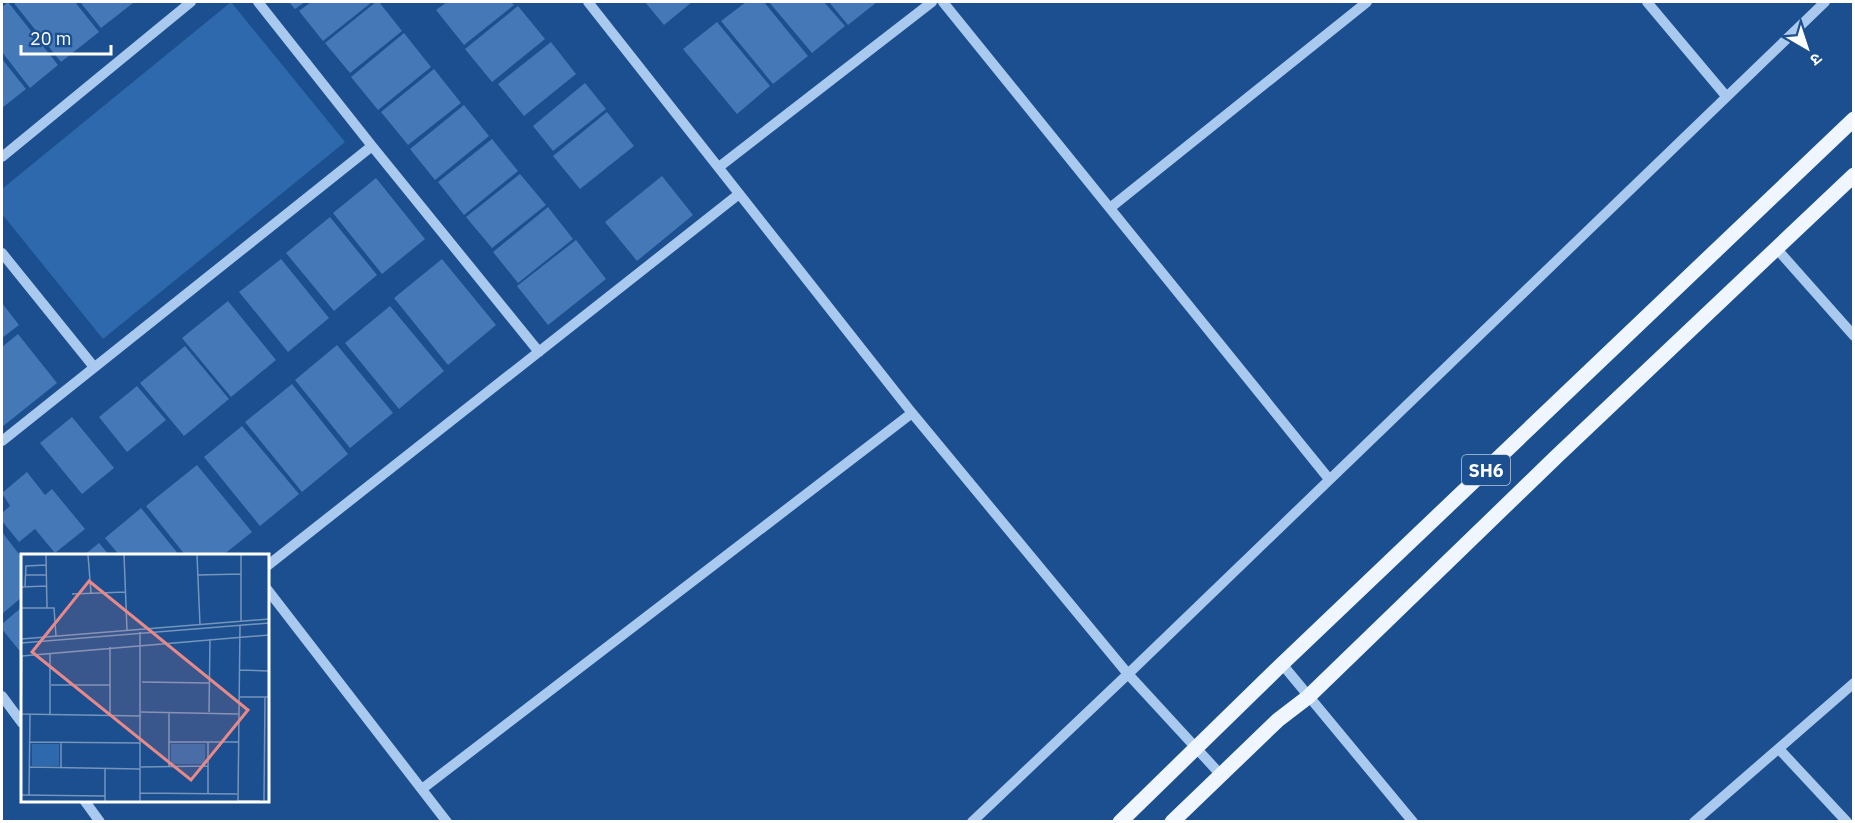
<svg xmlns="http://www.w3.org/2000/svg" width="1855" height="823" viewBox="0 0 1855 823" font-family="'IBM Plex Sans','Noto Sans Devanagari',sans-serif">
	<style>
		.green { fill: #2e69ad }
		.building { fill: #4478b7 }
		.lines { fill: none; stroke-linecap: round; stroke-linejoin: round }
		.minor { stroke: #a9c9ee; stroke-width: 10 }
		.major { stroke: #f0f6ff; stroke-width: 15 }
		.labels { text-anchor: middle; dominant-baseline: central; stroke-width: 4.5; stroke-linejoin: round; paint-order: stroke }
		.shield { fill: #1b4f8f; stroke: #bbcadd; stroke-width: 1.5 }
		.shield-label { font-size: 18px; font-weight: bold; fill: #fff }
		.inset-road { fill: none; stroke: #7695bc; stroke-width: 1.5 }
		.view { fill: #e88989; fill-opacity: 0.15; stroke: #e88989; stroke-width: 3 }
		.inset-edge { fill: none; stroke: #fff; stroke-width: 3 }
	</style>
	<rect width="100%" height="100%" fill="#1b4f8f"/>
	<path class="green" d="M231,2L345,142L103,339L2,214V189Z"/>
	<path class="building" d="M8,2L58,65L30,88L2,52V7Z
		M13,2H75L99,32L61,62Z
		M80,2H131L133,3L101,28Z
		M289,2H305L295,9Z
		M311,2H372L323,41L299,11Z
		M376,2H379L402,31L350,73L325,43Z
		M447,2H511L514,5L464,45L436,10Z
		M645,2H692L664,25Z
		M746,2H764L808,56L773,84L721,21Z
		M769,2H824L845,26L812,53Z
		M829,2H877L848,25Z
		M518,6L545,39L492,82L465,49Z
		M717,22L770,86L737,114L683,49Z
		M404,33L431,67L378,110L351,77Z
		M551,42L576,74L524,116L498,84Z
		M2,59L26,89L2,108Z
		M434,69L461,103L408,145L381,112Z
		M585,83L606,109L553,151L533,126Z
		M464,105L489,136L435,180L410,149Z
		M607,112L634,146L580,189L553,156Z
		M492,139L518,171L464,215L438,182Z
		M520,174L546,205L492,248L466,217Z
		M662,176L693,215L637,261L605,222Z
		M376,178L425,239L382,274L333,213Z
		M548,207L573,239L518,283L493,252Z
		M330,217L377,275L334,311L286,253Z
		M576,240L606,279L548,325L517,286Z
		M281,259L329,318L288,352L239,292Z
		M442,259L496,325L448,365L394,298Z
		M228,301L276,360L231,397L182,338Z
		M2,303L19,325L2,338Z
		M390,306L444,371L399,409L345,343Z
		M18,334L57,383L2,427V347Z
		M337,345L393,413L350,448L295,380Z
		M185,346L229,399L184,436L140,383Z
		M292,384L348,454L302,492L245,422Z
		M137,386L166,420L127,452L99,417Z
		M72,417L114,468L82,494L40,443Z
		M242,426L299,494L260,526L204,457Z
		M197,465L252,532L222,556H186L146,506Z
		M27,472L45,495L52,489L85,529L55,553L35,529L19,542L2,521V513L10,506L2,493Z
		M141,508L180,556H120L105,538Z
		M2,532L22,558V597L2,614Z
		M99,543L110,556H83Z
		M22,607V654L2,629V624Z"/>
	<g class="lines">
		<path class="minor" d="M258,2L372,146L539,352
			M588,2L912,413L1128,674L1221,775
			M943,2L1329,479
			M1647,2L1726,96
			M2,157L191,2
			M719,167L932,2
			M1110,208L1367,2
			M1776,248L1854,336
			M2,253L94,367
			M2,441L372,146
			M267,566L739,194
			M267,589L447,822
			M1282,664L1413,822
			M2,696L22,723
			M1779,749L1847,822
			M422,789L912,413
			M84,800L100,822
			M972,822L1128,674L1825,2
			M1694,822L1854,683"/>
		<path class="major" d="M1120,822L1282,664L1854,119
			M1172,822L1278,720L1308,697L1556,457L1854,175"/>
	</g>
	<g class="labels">
		<rect class="shield" x="1462" y="455" width="48" height="30" rx="4.5"/>
		<g class="shield-label">
			<text x="1486" y="470">SH6</text>
		</g>
	</g>
	<g transform="translate(21 554)">
		<rect width="248" height="248" fill="#1b4f8f"/>
		<path d="M11,190H38V212H11ZM150,190H184V210H150Z" fill="#2e69ad"/>
		<path class="inset-road" d="M25,1L26,54M67,1L70,39M103,1L106,76M176,1L179,71M4,21H25M177,21L220,20M4,32L5,12L25,11M0,33L25,32M51,40L105,38M0,54H33L35,82M220,67V1M0,85L248,65M0,89L248,69M218,116L248,117M121,128L188,129M30,131H89M218,143H248M120,158L217,160M188,158L189,85M29,160V99M89,161V93M120,162L0,160L1,102L248,81M9,188L120,189M148,188H218M187,188V240M8,213L119,215M40,213V188M120,213L187,212M148,213V159M84,214V247M119,239L216,240M0,241L84,242M8,241L9,160M119,247V78M217,247L219,72M217,247H239M243,247L244,143"/>
		<path class="view" d="M68,27L227,156L170,226L11,98Z"/>
		<rect width="248" height="248" class="inset-edge"/>
	</g>
	<rect width="1855" height="823" fill="none" stroke="#ffffff" stroke-width="6"/>
	<g transform="translate(1807 48) rotate(141)" stroke="#1b4f8f" stroke-width="4.5" paint-order="stroke">
	<path d="M0-4.5L10 22L0 15L-10 22Z" fill="#ffffff"/>
	<text y="-9" font-size="16" font-weight="bold" text-anchor="middle" fill="#ffffff">उ</text>
	</g>
	<path d="M21 45v9h90v-9" fill="none" stroke="#ffffff" stroke-width="3"/>
	<text x="30" y="45" font-size="18" fill="#ffffff" stroke="#1b4f8f" stroke-width="4.5" paint-order="stroke">20 m</text>
</svg>
